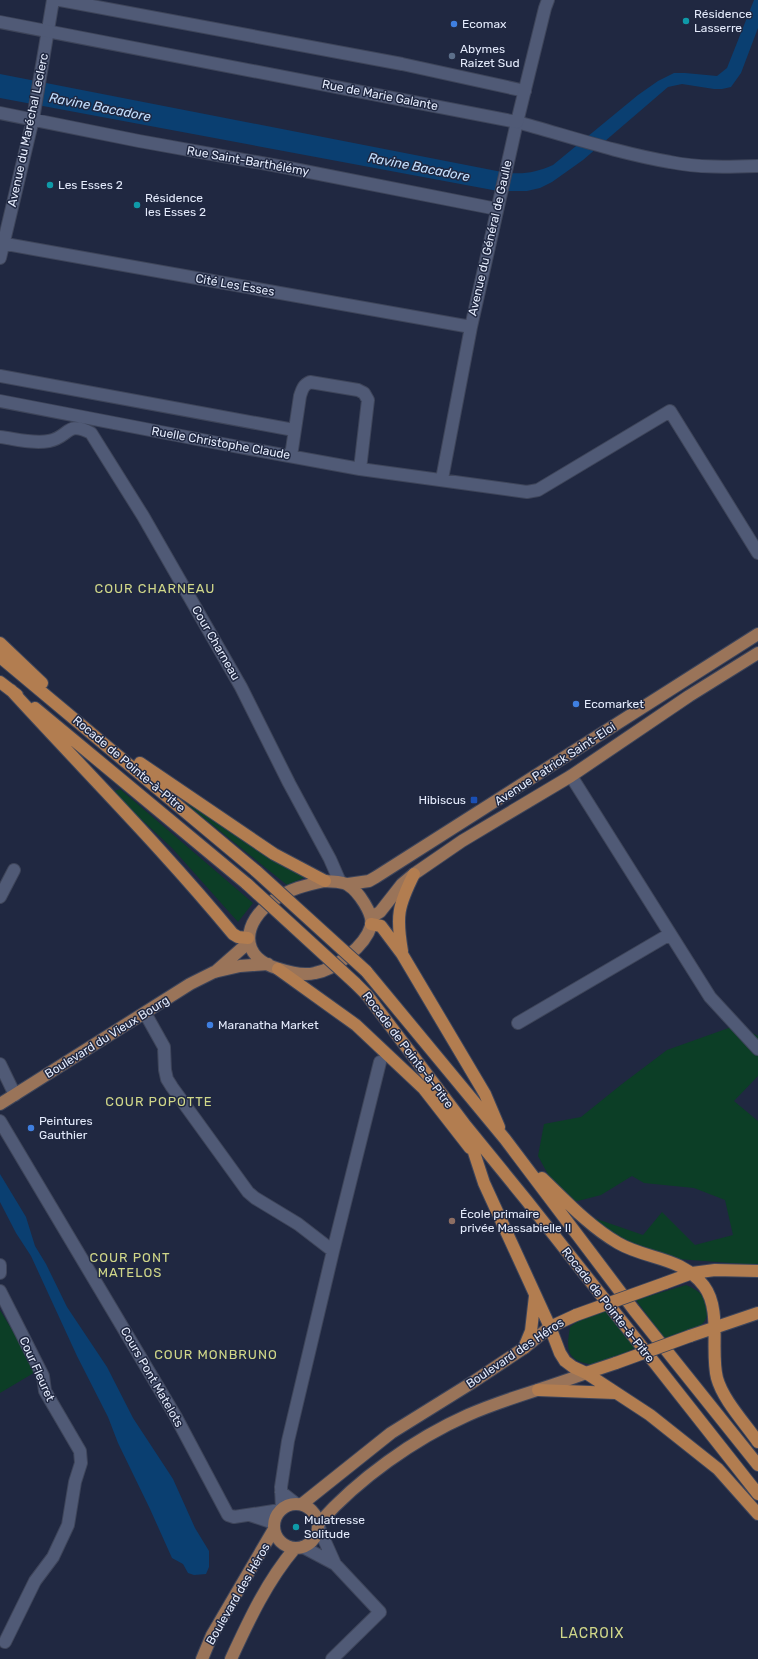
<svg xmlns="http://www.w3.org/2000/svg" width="758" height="1659" viewBox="0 0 758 1659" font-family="Rubik,sans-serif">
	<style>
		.green { fill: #0c3e26 }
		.water { fill: #0a3f71 }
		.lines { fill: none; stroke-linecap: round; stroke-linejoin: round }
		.minor-casing { stroke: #3e455a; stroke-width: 14 }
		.tertiary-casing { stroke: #3e455a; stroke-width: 14 }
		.secondary-casing { stroke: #3e455a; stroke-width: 14 }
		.primary-casing { stroke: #3e455a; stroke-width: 14 }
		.trunk-casing { stroke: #3e455a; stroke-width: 14 }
		.minor { stroke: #505a76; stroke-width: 12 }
		.tertiary { stroke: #505a76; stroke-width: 12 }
		.secondary { stroke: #505a76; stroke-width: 12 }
		.primary { stroke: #9a7459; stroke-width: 12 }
		.trunk { stroke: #b27d50; stroke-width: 12 }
		.trunk-bridge-casing { stroke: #3e455a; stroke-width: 14; stroke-linecap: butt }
		.trunk-bridge { stroke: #b27d50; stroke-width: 12 }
		.culture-dot { fill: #0f9aa8; stroke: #202841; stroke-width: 1.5 }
		.shop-dot { fill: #3f7fe0; stroke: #202841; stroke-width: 1.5 }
		.service-dot { fill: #5c6f8a; stroke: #202841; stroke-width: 1.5 }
		.transit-dot { fill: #1a4fb4; stroke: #202841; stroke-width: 1.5 }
		.education-dot { fill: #8d6e63; stroke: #202841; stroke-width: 1.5 }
		.labels { text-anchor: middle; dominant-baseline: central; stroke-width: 3; stroke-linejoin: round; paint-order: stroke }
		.poi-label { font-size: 12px; fill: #e4ebfc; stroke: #202841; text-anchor: start }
		.street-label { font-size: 12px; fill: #e4ebfc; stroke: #202841 }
		.water-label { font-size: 13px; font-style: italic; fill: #c4e0ff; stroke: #202841 }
		.neighbourhood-label { font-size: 13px; letter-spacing: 1px; fill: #d0d789; stroke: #202841 }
		.quarter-label { font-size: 14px; letter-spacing: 1px; fill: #d0d789; stroke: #202841 }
	</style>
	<rect width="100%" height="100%" fill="#202841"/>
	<path class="green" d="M120,789L253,903L238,922L172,848L112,792Z
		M184,802L308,876L287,885Z
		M737,1025L758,1036V1076L734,1101L758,1121V1265L677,1259L627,1245L591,1217L643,1235L662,1212L695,1245L733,1235L725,1200L694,1188L644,1183L632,1176L601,1195L574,1202L550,1178L538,1156L544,1124L581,1117L622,1084L667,1050Z
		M686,1285C697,1290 705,1294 707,1307C711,1331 682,1333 664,1338L636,1300Z
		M0,1310L37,1371L0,1393Z
		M606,1311L635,1348C624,1353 611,1361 600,1364C593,1365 587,1364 581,1362C564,1356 568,1341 570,1327L579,1320Z"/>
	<path class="water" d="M754,0H758V28L741,73L731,87L722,89H714L682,84L668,87L583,160L552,182L540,188L527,191H498L0,98V74L502,172C521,175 535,173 553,165L638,95L658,81L674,73H685L717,76L727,68Z
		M0,1174L26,1217L35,1246L46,1264L67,1307L107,1367L133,1418L173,1479L195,1528L209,1551V1567L206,1574L194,1575L188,1573L183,1564L172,1558L150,1509L118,1443L108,1417L77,1356L31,1256L16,1233L0,1202Z"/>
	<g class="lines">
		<defs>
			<path id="minor" d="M60,0L402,64L525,91
				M0,113L139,141L289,168L497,209
				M0,243L471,327
				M0,258L33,119L53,0
				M0,376L294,430
				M0,401L223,444L360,469L527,492L538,490L670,411L758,553
				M0,437C16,439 33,444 49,441C70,437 66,420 91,433L143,516L241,687L289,783L330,859L340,882
				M291,456L300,396C302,390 303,385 310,382L358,390L364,393L368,400L360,469
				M442,479L471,327L517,122
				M571,776L710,997L758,1049
				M0,897L14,870
				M145,1013L164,1047L165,1070L167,1079L172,1087L248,1192L255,1198L298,1224L333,1251
				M518,1023L670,934
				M0,1064L15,1095
				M0,1121L176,1417L228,1515L234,1517L280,1510
				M0,1265V1273
				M0,1291L43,1376L45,1391L80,1451L81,1463L75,1482L68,1525L53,1557L35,1581L5,1642
				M281,1492L295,1503
				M282,1509L281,1487L288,1441L333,1251L380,1062
				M250,1515L274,1523
				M319,1528L335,1564
				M303,1547L335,1564L380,1612L332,1659"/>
			<path id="tertiary" d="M517,122C568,136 618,153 670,162C699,168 728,167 758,166"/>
			<path id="secondary" d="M0,22L517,122L545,8L548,0"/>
			<path id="primary" d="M325,881C332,882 342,881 348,885C358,891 374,914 371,926C365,946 336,969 315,973C303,976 291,973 279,969C238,957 242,922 274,900C289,889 306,885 325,881Z
				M348,884L369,881L376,877L758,634
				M371,917L380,912L402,884L414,874L462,841L571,776L689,696L758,653
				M215,972L248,943
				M0,1104L190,984L214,972L240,966L268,964
				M274 1526a22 22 0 1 1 44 0a22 22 0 1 1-44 0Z
				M302,1504L391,1433L473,1382L524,1348L550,1327
				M319,1523C358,1479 414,1439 468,1415C506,1398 548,1388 586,1373
				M202,1659L212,1635L274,1529
				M231,1659C249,1620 267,1581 295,1548"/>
			<path id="trunk" d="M0,643L42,683
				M0,657L256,871
				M0,682L17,695
				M11,690C85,771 163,849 233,934L238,937L248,938
				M35,708L247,884
				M140,763L274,854L325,881
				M371,924L381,926L402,954L485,1094L499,1127
				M402,951C396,916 398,906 414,874
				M278,969L356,1025L424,1089L470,1148
				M366,971L505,1139L634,1310L758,1465
				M355,983L367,995L466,1126L527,1201L758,1494
				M468,1134L484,1183L550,1327L560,1353L565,1361L573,1367L586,1373L650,1415L718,1469L758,1514
				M542,1178C565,1200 590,1227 618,1243C647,1260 681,1256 704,1286C722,1310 710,1351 717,1378C723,1400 745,1423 758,1442
				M665,1283L692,1273L715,1270L758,1271
				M550,1327L576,1315
				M690,1336L758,1313
				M524,1348L531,1331L535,1296
				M586,1373L616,1363
				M538,1390L615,1393"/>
		</defs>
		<use href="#minor" class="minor-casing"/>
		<use href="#tertiary" class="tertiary-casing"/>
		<use href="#secondary" class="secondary-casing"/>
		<use href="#primary" class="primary-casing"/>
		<use href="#trunk" class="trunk-casing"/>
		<use href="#minor" class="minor"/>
		<use href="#tertiary" class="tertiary"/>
		<use href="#secondary" class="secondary"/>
		<use href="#primary" class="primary"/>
		<use href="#trunk" class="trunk"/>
		<defs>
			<path id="trunk-bridge" d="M256,871L366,971
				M247,884L355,983
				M576,1315L665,1283
				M616,1363L690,1336"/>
		</defs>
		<use href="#trunk-bridge" class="trunk-bridge-casing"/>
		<use href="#trunk-bridge" class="trunk-bridge"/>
	</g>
	<g class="culture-dot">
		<circle cx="686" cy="21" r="4"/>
		<circle cx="50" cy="185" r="4"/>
		<circle cx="137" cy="205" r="4"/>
		<circle cx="296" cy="1527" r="4"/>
	</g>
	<g class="shop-dot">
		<circle cx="454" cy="24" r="4"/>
		<circle cx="576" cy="704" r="4"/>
		<circle cx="210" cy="1025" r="4"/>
		<circle cx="31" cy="1128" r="4"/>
	</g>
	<circle class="service-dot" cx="452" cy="56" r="4"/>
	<rect class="transit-dot" x="470" y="796" width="8" height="8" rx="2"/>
	<circle class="education-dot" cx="452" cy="1221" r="4"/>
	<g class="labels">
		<g class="poi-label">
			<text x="694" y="14">Résidence<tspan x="694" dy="14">Lasserre</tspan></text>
			<text x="462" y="24">Ecomax</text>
			<text x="460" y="49">Abymes<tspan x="460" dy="14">Raizet Sud</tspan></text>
			<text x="58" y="185">Les Esses 2</text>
			<text x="145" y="198">Résidence<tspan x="145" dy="14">les Esses 2</tspan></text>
			<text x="584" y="704">Ecomarket</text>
			<text x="466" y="800" text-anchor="end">Hibiscus</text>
			<text x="218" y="1025">Maranatha Market</text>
			<text x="39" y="1121">Peintures<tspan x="39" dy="14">Gauthier</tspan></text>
			<text x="460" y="1214">École primaire<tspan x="460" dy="14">privée Massabielle II</tspan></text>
			<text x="304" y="1520">Mulatresse<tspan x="304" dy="14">Solitude</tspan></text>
		</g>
		<g class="street-label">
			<text transform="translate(380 95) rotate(11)">Rue de Marie Galante</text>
			<text transform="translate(28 130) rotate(-78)">Avenue du Maréchal Leclerc</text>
			<text transform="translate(248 161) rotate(10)">Rue Saint-Barthélémy</text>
			<text transform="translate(490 238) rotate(-77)">Avenue du Général de Gaulle</text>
			<text transform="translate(235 285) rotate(10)">Cité Les Esses</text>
			<text transform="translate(221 443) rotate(10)">Ruelle Christophe Claude</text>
			<text transform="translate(216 643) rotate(60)">Cour Charneau</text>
			<text transform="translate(129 764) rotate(40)">Rocade de Pointe-à-Pitre</text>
			<text transform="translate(555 764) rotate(-33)">Avenue Patrick Saint-Eloi</text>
			<text transform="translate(107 1037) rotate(-32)">Boulevard du Vieux Bourg</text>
			<text transform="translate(408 1050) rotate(53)">Rocade de Pointe-à-Pitre</text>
			<text transform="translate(608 1305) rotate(52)">Rocade de Pointe-à-Pitre</text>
			<text transform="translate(515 1353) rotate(-34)">Boulevard des Héros</text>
			<text transform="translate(37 1369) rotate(66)">Cour Fleuret</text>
			<text transform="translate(152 1377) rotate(60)">Cours Pont Matelots</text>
			<text transform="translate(238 1594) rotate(-60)">Boulevard des Héros</text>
		</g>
		<g class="water-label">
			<text transform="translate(100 107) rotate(11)">Ravine Bacadore</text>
			<text transform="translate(419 167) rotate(11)">Ravine Bacadore</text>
		</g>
		<g class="neighbourhood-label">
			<text x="155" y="588">COUR CHARNEAU</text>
			<text x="159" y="1101">COUR POPOTTE</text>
			<text x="130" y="1257">COUR PONT<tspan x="130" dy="15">MATELOS</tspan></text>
			<text x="216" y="1354">COUR MONBRUNO</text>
		</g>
		<g class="quarter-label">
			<text x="592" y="1633">LACROIX</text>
		</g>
	</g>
</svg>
